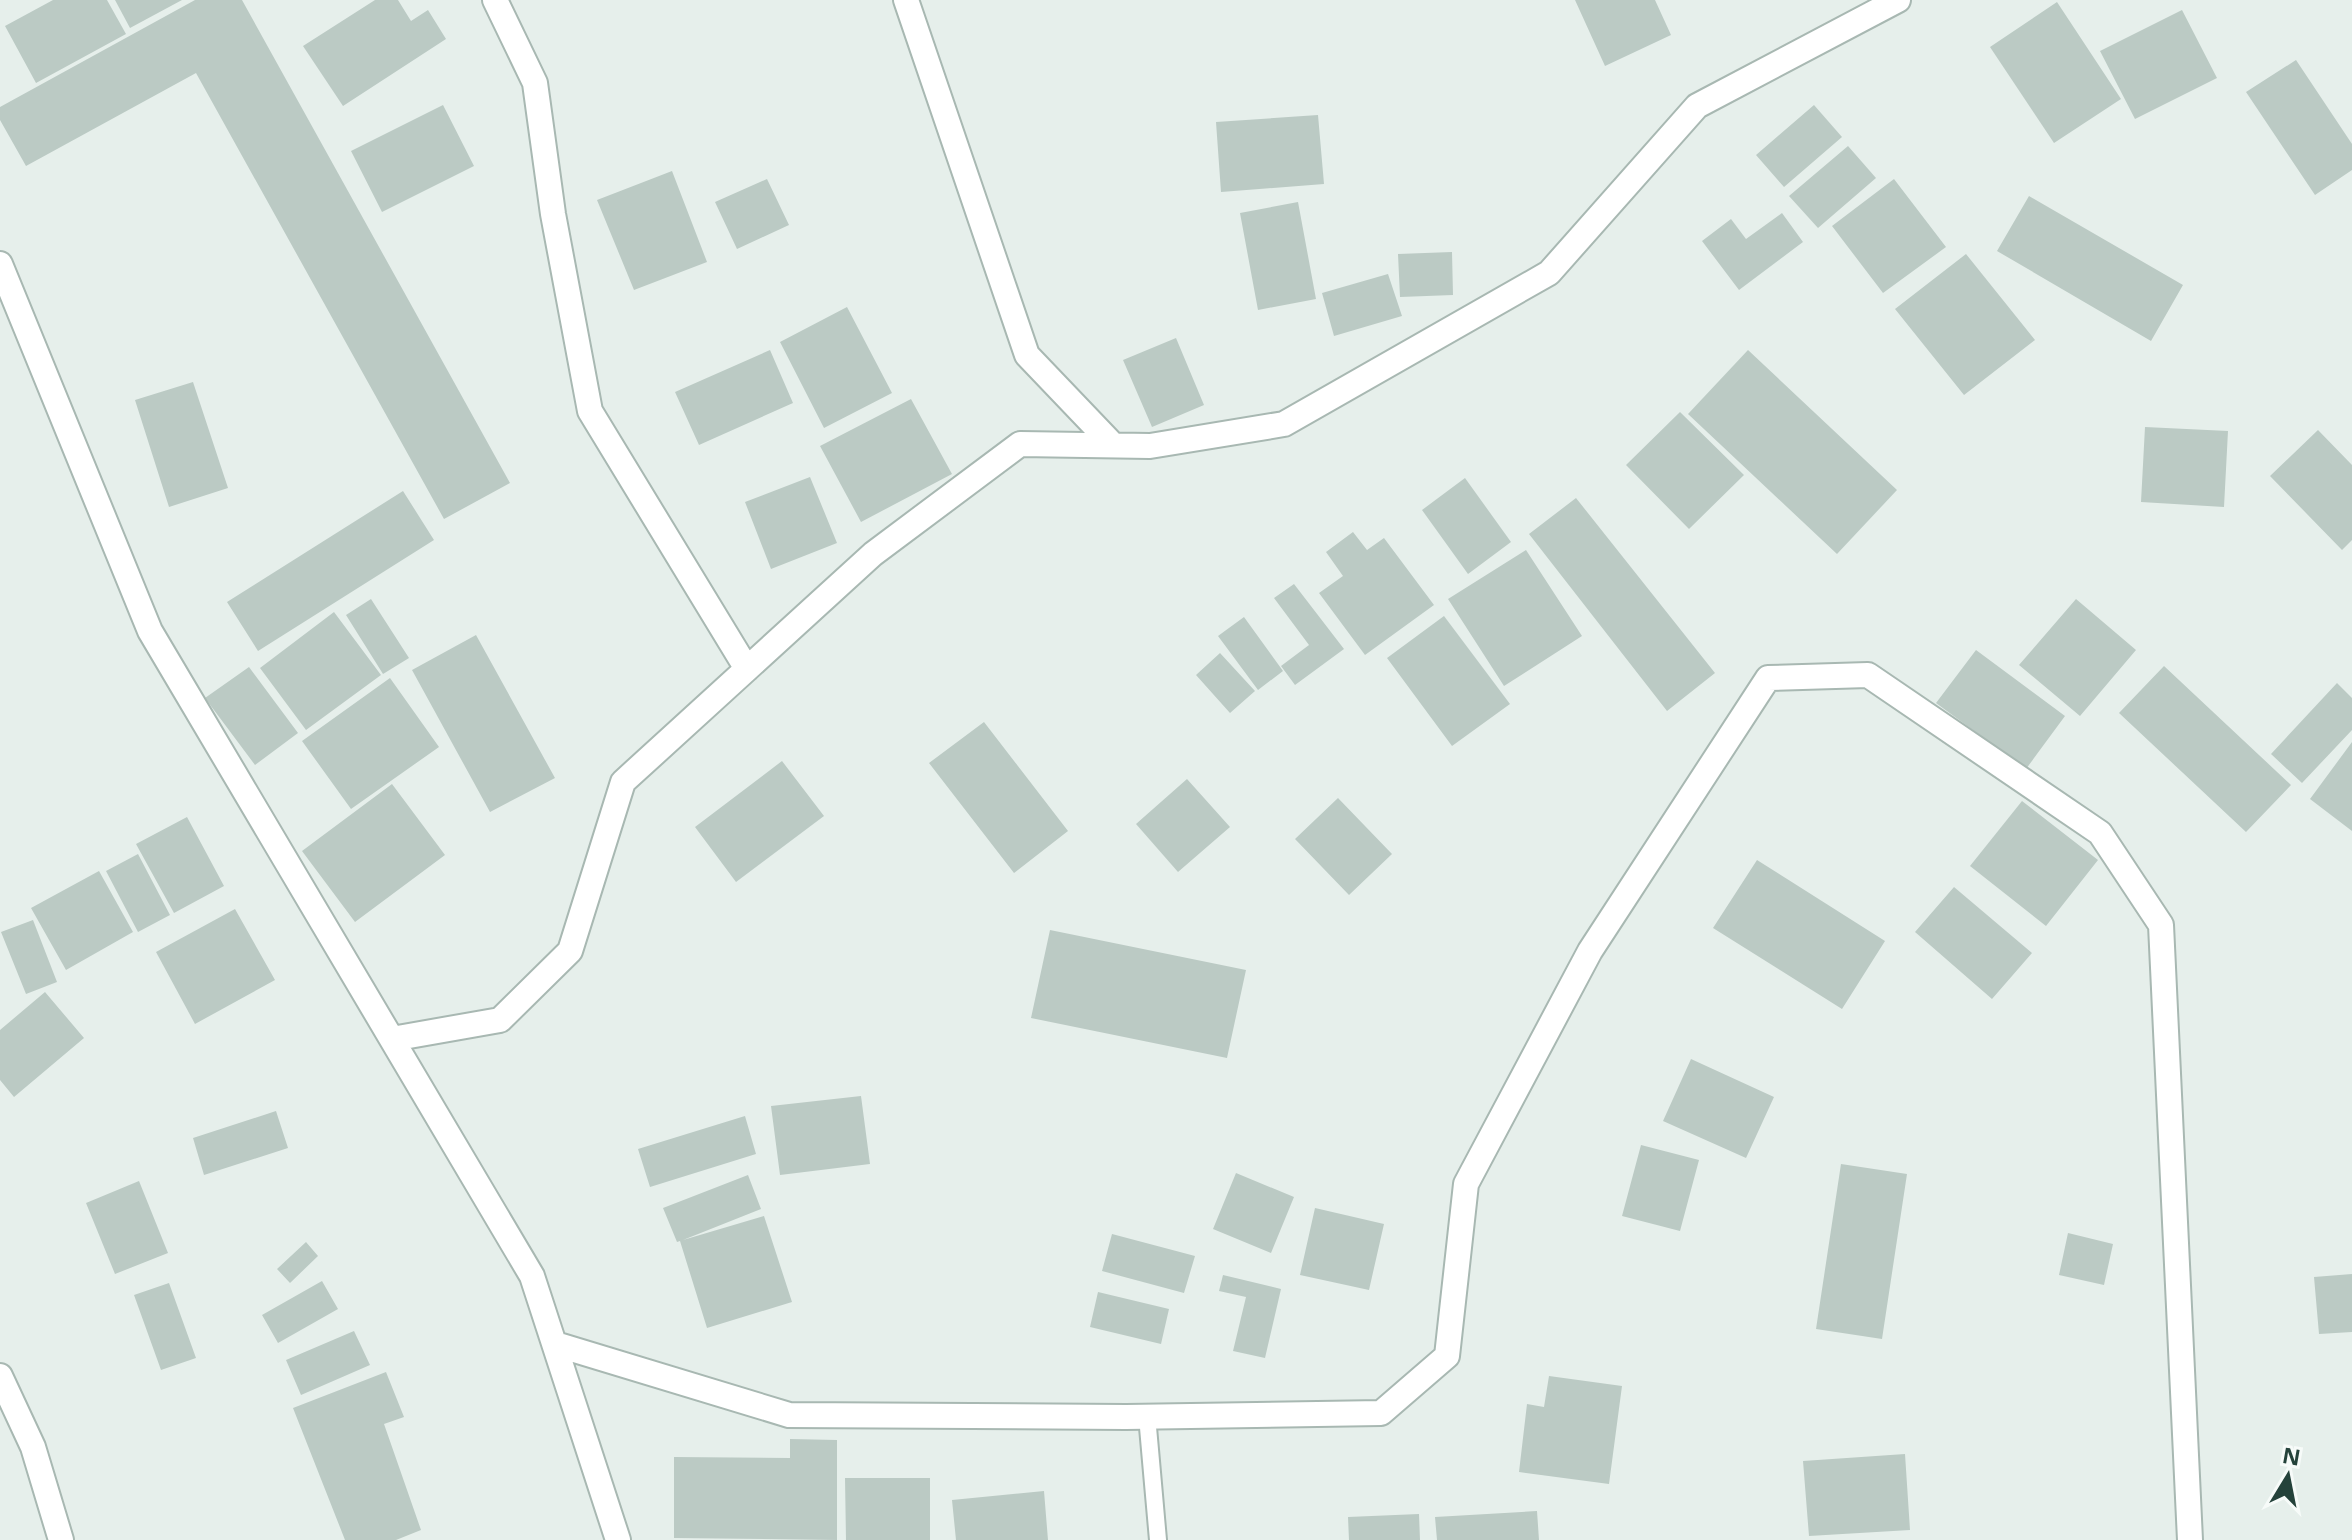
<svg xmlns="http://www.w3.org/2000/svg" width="2352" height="1540" viewBox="0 0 2352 1540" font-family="'Noto Sans',sans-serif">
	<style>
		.building { fill: #bbcac4 }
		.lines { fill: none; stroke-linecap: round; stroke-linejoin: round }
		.service-casing { stroke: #a8b8b2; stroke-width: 20 }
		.minor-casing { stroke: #a8b8b2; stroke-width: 28 }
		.service { stroke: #fff; stroke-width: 16 }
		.minor { stroke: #fff; stroke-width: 24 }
	</style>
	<rect width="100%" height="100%" fill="#e6efeb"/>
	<path class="building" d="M53,0H107L126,34L36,83L5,26Z
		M115,0H182L130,28Z
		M195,0H242L510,483L444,519L196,73L26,166L0,120V107Z
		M375,0H398L411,21L428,10L446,39L343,106L303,46Z
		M1575,0H1655L1671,35L1605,66Z
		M2057,2L2121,99L2054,143L1990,47Z
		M2182,10L2217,78L2135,119L2100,51Z
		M2296,60L2352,144V170L2315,195L2246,92Z
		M443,105L474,166L382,212L351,151Z
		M1814,105L1842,137L1784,187L1756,155Z
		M1318,115L1324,184L1221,192L1216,122Z
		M1848,146L1876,178L1818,228L1789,196Z
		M672,171L707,262L634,290L597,200Z
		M767,179L789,225L737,249L715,202Z
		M1894,179L1946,247L1883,293L1832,226Z
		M2029,196L2183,285L2151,341L1997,251Z
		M1298,202L1316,299L1258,310L1240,213Z
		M1782,213L1803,242L1739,290L1702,241L1731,219L1746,239Z
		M1452,252L1453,295L1400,297L1398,254Z
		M1966,254L2035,340L1964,395L1895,309Z
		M1388,274L1402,316L1334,336L1322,293Z
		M847,307L892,393L824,428L780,342Z
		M1176,338L1204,405L1152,427L1123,360Z
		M770,350L793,403L699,445L675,392Z
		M1748,350L1897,490L1837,554L1688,414Z
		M193,382L228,488L169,507L135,400Z
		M911,399L952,474L861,522L820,446Z
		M1680,412L1744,475L1689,529L1626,465Z
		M2145,427L2228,431L2224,507L2141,502Z
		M2318,430L2352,465V540L2342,550L2270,476Z
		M810,477L837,543L771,569L745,502Z
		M1465,478L1511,542L1468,574L1422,510Z
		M403,491L434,540L258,651L227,602Z
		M1576,498L1715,673L1667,711L1529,534Z
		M1353,532L1367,550L1384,538L1434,605L1365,655L1319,593L1343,576L1326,552Z
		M1526,550L1582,636L1504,686L1448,599Z
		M1294,584L1344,649L1295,685L1281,666L1309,645L1274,598Z
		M371,599L409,658L383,674L346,615Z
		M2076,599L2136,650L2080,716L2019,665Z
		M334,612L381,675L306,730L260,668Z
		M1444,616L1510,704L1452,746L1387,658Z
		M1244,617L1283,671L1258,690L1218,636Z
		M476,635L555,778L490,812L412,670Z
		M1976,650L2065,716L2026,769L1936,703Z
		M1220,653L1255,691L1230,713L1196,675Z
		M2164,666L2291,785L2246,832L2119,713Z
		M249,667L298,733L255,765L205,698Z
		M390,678L439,747L351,809L302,741Z
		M2337,683L2352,698V730L2302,783L2271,754Z
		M984,722L1068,831L1014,873L929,763Z
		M2352,742V831L2310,799Z
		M782,761L824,816L736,882L695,827Z
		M1187,779L1230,827L1178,872L1136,824Z
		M392,784L445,855L355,922L302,851Z
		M1338,798L1392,854L1349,895L1295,839Z
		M2022,801L2098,860L2046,926L1970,866Z
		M187,817L224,886L174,913L136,844Z
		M138,854L170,915L138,932L106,871Z
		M1757,860L1885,941L1842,1009L1713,928Z
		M99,871L133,932L66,970L31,908Z
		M1954,887L2032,953L1992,999L1915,932Z
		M235,909L275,980L195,1024L156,952Z
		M33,920L57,982L26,994L1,932Z
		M1050,930L1246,970L1227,1058L1031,1018Z
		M45,992L84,1038L14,1097L0,1080V1030Z
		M1691,1059L1774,1097L1746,1158L1663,1121Z
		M861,1096L870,1164L780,1175L771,1106Z
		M276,1111L288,1148L204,1175L193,1138Z
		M745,1116L756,1154L650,1187L638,1149Z
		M1641,1145L1699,1160L1680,1231L1622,1216Z
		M1841,1164L1907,1174L1882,1339L1816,1329Z
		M1236,1173L1294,1197L1271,1253L1213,1229Z
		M748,1175L761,1209L683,1240L764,1216L792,1302L707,1328L680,1241L677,1242L663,1208Z
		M139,1181L168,1253L115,1274L86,1203Z
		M1315,1208L1384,1224L1369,1290L1300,1275Z
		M2068,1233L2113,1244L2104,1285L2059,1275Z
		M1112,1234L1195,1256L1184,1293L1102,1271Z
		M306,1242L318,1256L290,1283L277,1269Z
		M2352,1274V1332L2319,1334L2314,1277Z
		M1223,1275L1281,1289L1265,1358L1233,1351L1246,1297L1219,1291Z
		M322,1281L338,1309L278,1343L262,1315Z
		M169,1283L196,1358L161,1370L134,1295Z
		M1098,1292L1169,1309L1161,1344L1090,1327Z
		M354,1331L370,1365L301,1395L286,1360Z
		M386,1372L404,1417L384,1424L421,1530L396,1540H345L293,1408Z
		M1549,1376L1622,1386L1609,1484L1519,1472L1527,1404L1544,1407Z
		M790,1439L837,1440V1540L674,1538V1457L790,1458Z
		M1905,1454L1910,1530L1809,1536L1803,1461Z
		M845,1478H930V1540H846Z
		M1044,1491L1048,1540H956L952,1500Z
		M1537,1511L1539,1540H1437L1435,1517Z
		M1419,1514L1420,1540H1349L1348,1517Z"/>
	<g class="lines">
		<defs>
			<path id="service" d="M1147,1416L1158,1540"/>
			<path id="minor" d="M495,0L535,83L553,214L590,411L747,669
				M906,0L1027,355L1113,445
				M0,264L150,631L532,1276L618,1540
				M392,1039L500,1020L570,951L623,782L873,554L1020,444L1150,446L1284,424L1549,273L1697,106L1898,0
				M555,1344L789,1415L1126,1417L1381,1413L1447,1356L1466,1184L1590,951L1768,678L1868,675L2100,833L2161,925L2190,1540
				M0,1376L33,1447L61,1540"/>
		</defs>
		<use href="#service" class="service-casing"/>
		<use href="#minor" class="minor-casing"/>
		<use href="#service" class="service"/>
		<use href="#minor" class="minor"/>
	</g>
	<g transform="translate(2288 1476) rotate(10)" stroke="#f7fbf9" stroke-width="6" paint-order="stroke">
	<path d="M0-6L14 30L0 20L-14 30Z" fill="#24423a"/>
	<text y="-12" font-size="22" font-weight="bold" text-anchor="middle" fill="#24423a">N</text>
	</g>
</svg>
